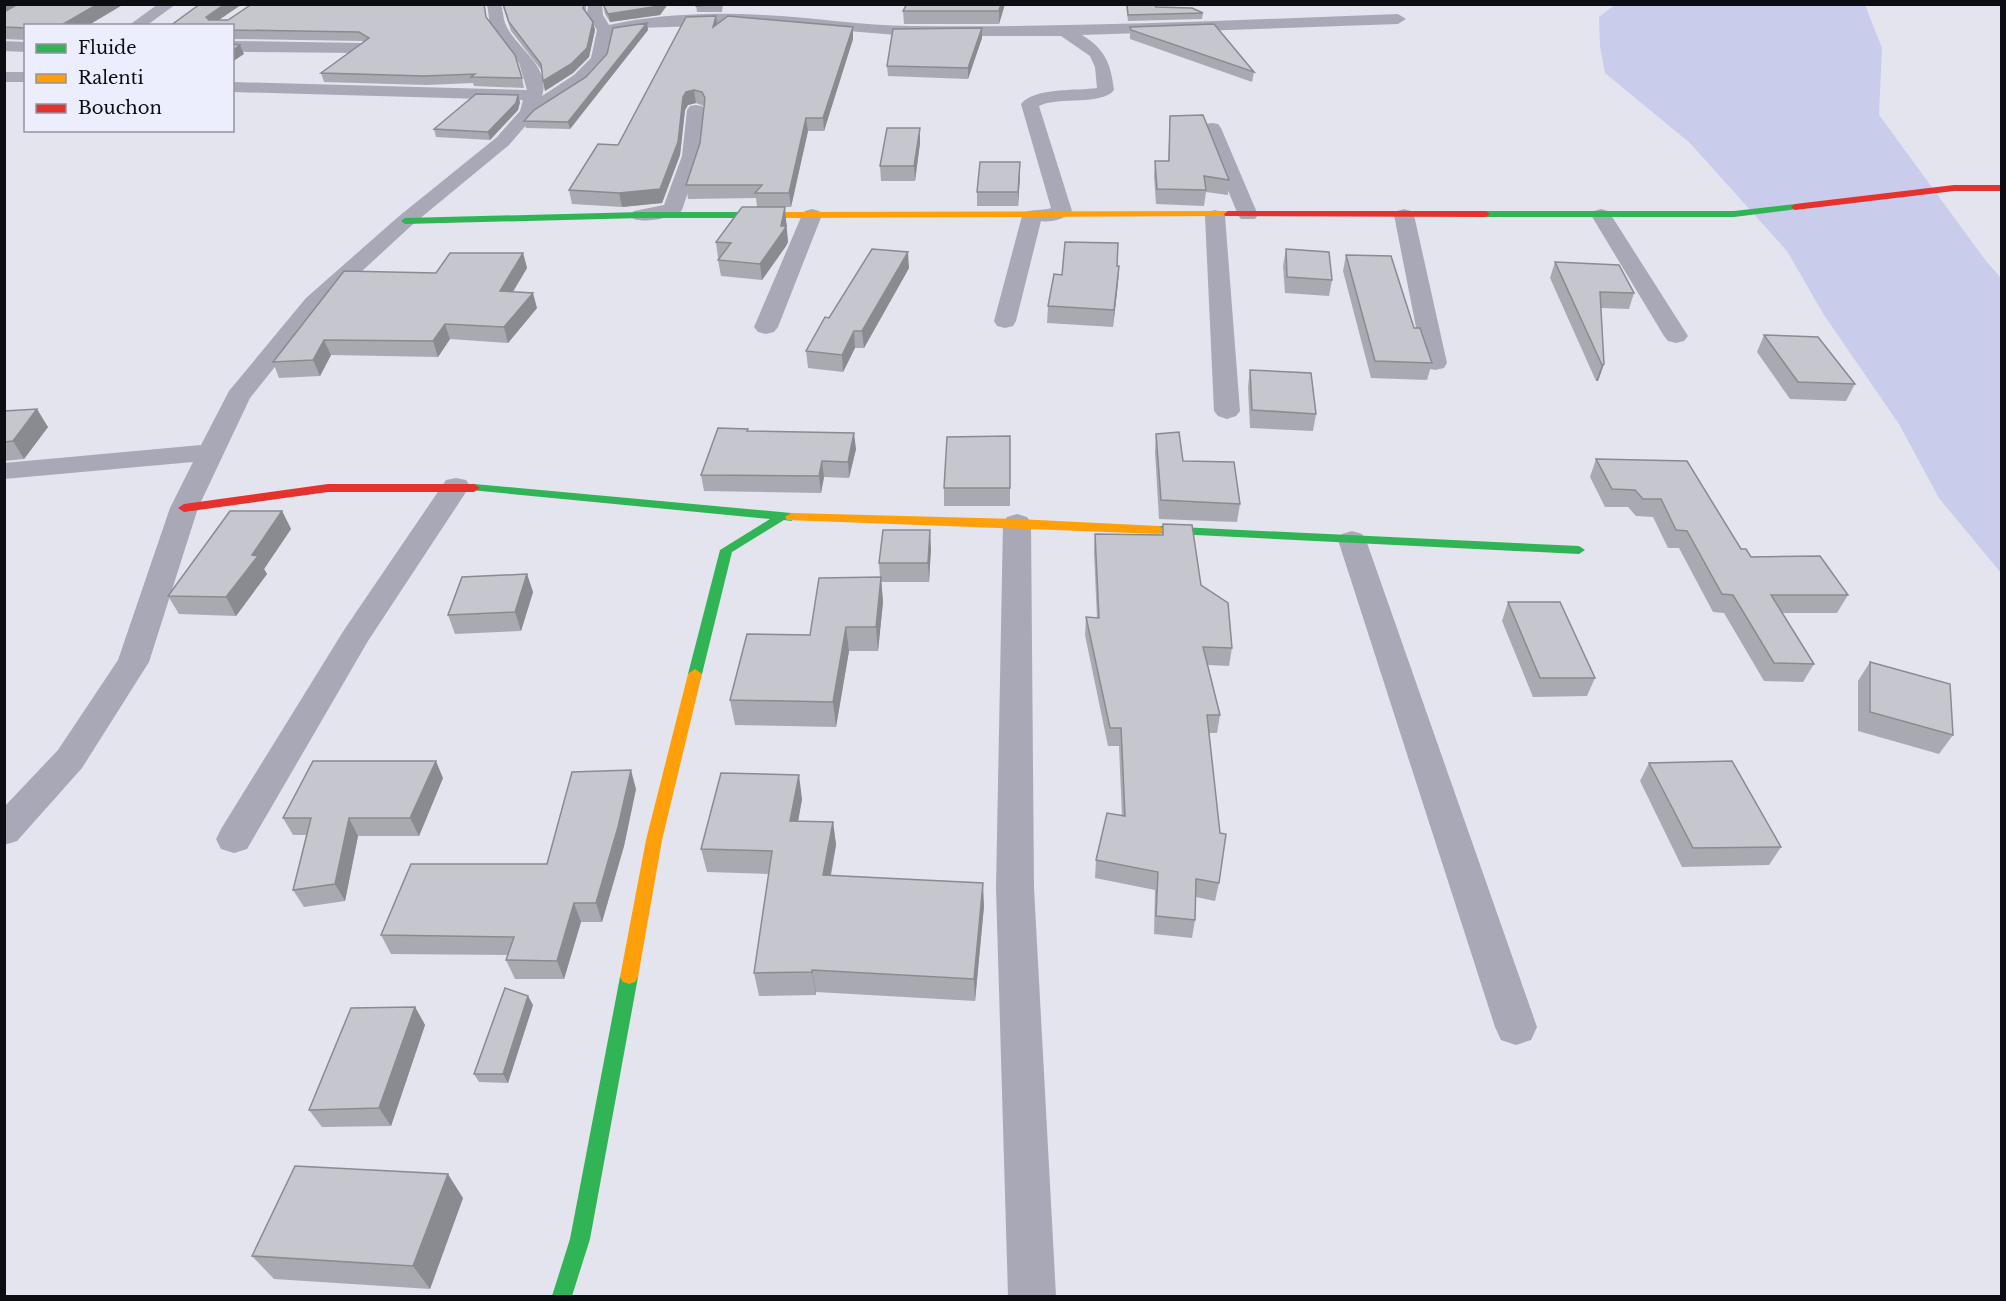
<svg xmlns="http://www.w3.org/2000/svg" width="2006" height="1301" viewBox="0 0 2006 1301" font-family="'Libre Baskerville',serif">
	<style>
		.green { fill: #c9ccea }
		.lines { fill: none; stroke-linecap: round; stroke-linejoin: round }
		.street { fill: #a8a8b7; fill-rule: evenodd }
		.fast { fill: #30b455; fill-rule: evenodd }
		.slow { fill: #ff9f0a; fill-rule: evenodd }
		.jam { fill: #e5322d; fill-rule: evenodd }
		.wall { fill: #a9aab1 }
		.shaded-wall { fill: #8a8b90 }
		.building { fill: #c5c6ce; stroke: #8a8b90; stroke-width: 1.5 }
	</style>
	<rect width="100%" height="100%" fill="#e3e4ee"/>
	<path class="green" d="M1616,4L1865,5L1882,48L1879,115L1986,261L2001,278V573L1939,498L1899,424L1824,315L1787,251L1690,143L1605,73L1600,46L1599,17Z"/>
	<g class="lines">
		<path class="street" d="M158,4H176L146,26H128Z
			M487,4H501C503,10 503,17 505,23C514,47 552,66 542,96L574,75L591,58L597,30L587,15L588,4H602L603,15L609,25C658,14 712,12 763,15C812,17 862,26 912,26C1074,28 1236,20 1398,14L1406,19L1398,24L1082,35C1105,49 1111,64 1114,90C1102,106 1059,96 1039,106L1072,211C1066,219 1050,223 1041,221L1016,321L1013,326L1005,328L997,326L994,321L1022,216L1025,212C1035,209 1041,211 1051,208L1021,104C1035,87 1077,91 1097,88L1095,67L1090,56L1061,36H909L761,24L638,28L612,33L607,59L586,83L534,116L509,145L412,225L322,308L250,398L198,508L149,662L82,768L17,841L4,845V807L58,750L118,660L170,508L193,462L4,479V463L201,445L229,391L306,298L398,217L497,137L520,111L523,100L232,92V82L527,90L519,63L490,25Z
			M4,41L26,42V52L4,51Z
			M232,41L362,43L370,48L362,53L248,52L232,51Z
			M4,72H26V82H4Z
			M696,105L702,106L705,110L700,156L682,210L679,214C665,218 648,223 634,219L631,215L634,211L664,205L682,156L687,110L690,106Z
			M1212,123L1218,124L1221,128L1258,215L1255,219H1241L1238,215L1203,128L1206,124Z
			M812,209L819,211L822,215L778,327L774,332L766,334L758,332L754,327L802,215L805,211Z
			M1404,209L1411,211L1414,215L1447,363L1444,368L1435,370L1426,368L1423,363L1394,215L1397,211Z
			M1601,209L1608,211L1611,215L1688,336L1684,341L1676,343L1668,341L1664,336L1591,215L1594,211Z
			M1215,210L1222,212L1225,216L1240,411L1236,416L1227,419L1218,416L1214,411L1205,216L1208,212Z
			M456,478L466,480L470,486L368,641L247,849L234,853L221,849L216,839L221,829L344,630L446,480Z
			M1017,514L1027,517L1031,523L1034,888L1056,1296H1008L996,888L1003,523L1007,517Z
			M1352,531L1362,534L1366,540L1537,1027L1531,1040L1516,1045L1501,1040L1495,1027L1338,540L1342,534Z"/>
		<path class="fast" d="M1795,204L1799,207L1798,209L1734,217H1486L1482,214L1486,211H1734Z
			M641,212H784L788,215L784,218H641L405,224L401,221L405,218Z
			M474,484L791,513L797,517L791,521L784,520L732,552L702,674L695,679L688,674L720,550L770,519L470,490L468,488Z
			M1159,526L1579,546L1585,550L1579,554L1155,533L1153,530Z
			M629,970L635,972L638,977L590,1239L572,1296H552L570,1239L620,977L623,972Z"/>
		<path class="slow" d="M1228,211L1232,214L1231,216L784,218L780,215L784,212Z
			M791,513L1017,519L1159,526L1165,530L1159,534L787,520L785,517Z
			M695,669L702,674L662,840L638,977L635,982L629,984L623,982L620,977L646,840L688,674Z"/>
		<path class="jam" d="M1954,185H2002V191H1954L1795,210L1791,207L1795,204Z
			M1228,211H1486L1490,214L1486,217L1225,216L1224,214Z
			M328,484H474L480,488L474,492H328L184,512L178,508L184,504Z"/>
	</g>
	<path class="wall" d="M4,4H124L87,26H26V40L4,39Z
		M502,4H586V11L595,30L589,57L573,73L545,91L542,71L511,31Z
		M603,4H668L660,15L610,22L605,14Z
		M696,4H723L722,12H697Z
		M907,4H1005L999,24H904L903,11Z
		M1126,4H1155L1156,7L1203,13L1202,19L1128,21Z
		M487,19L522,78L524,88L474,86L473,83L427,85L324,82L321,73L364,42L362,41L232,39V26H170L219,20Z
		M647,23L648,30L570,129L526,128L524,121L586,77Z
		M717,24L853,39L824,131H808L791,207H757L756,198L688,199L686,185L700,143L704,106L696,103L688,105L685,110L680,155L662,203L622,207L572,204L569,190L618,145Z
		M1130,27L1254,72L1252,82L1130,39Z
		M982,28V38L968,79L888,76L887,66Z
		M520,102L518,110L490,140L436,137L434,129Z
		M1170,116L1229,180L1228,195L1206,192L1204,206L1156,204L1154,176L1155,161H1168Z
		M920,128V143L915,181H881L880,166Z
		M1020,176L1018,206H977V192Z
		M787,223L786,227L788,242L786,246L762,280L721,276L718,260L720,258H718L716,242Z
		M1286,249L1332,280L1329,296L1285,293L1283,266Z
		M523,253L527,268L513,292L537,308L508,343L450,339L438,357L331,355L320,376L279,378L273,362L436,273Z
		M1346,255L1414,328L1432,363L1427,380L1371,378L1343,271Z
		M1555,262L1634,293L1629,309L1601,308L1604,364L1598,381H1596L1550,278Z
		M1117,266H1119L1118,283L1113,327L1047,323L1048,306Z
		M909,268L864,348H855L843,372L808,368L806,351L829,318Z
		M1764,335L1855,384L1846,401L1790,399L1757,352Z
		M1250,370L1316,414L1313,431L1250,428L1248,387Z
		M4,411L48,427L24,459L4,461Z
		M748,431L856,449L849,478L824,477L821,493L704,491L701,475Z
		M1156,434L1183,461L1240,504L1237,522L1159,519L1155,452Z
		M1010,436V506H944V488Z
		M1596,459L1741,549L1751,557L1848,595L1837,613H1782L1814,664L1803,682L1764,681L1724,613L1713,612L1679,548H1668L1653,517L1636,516L1628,507H1605L1590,477Z
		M282,511L291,529L264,569L267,574L236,616L179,614L168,596Z
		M1163,524L1201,585L1232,648L1229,666L1208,665L1220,715L1217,733H1209L1219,883L1215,901L1196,897L1195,920L1192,938L1154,934L1155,890L1095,878L1096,860L1122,816L1119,746H1108L1085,635L1086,617L1097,618L1094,552L1095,534L1162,535Z
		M931,548L929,582H881L883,602L878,651H849L836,727L735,725L730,700L880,577L879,563Z
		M527,574L533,592L521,631L455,634L448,615Z
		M1508,602L1595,678L1587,696L1533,697L1502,621Z
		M1870,662L1953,735L1939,754L1858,731V681Z
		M1649,763L1781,847L1769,865L1682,867L1640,781Z
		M443,778L419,836H358L345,901L304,907L293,890L306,835H293L283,818Z
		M636,789L624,846L602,922H581L564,979H515L506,960L508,955L391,954L381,935L547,864Z
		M802,799L798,821L833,822L836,845L831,876L984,906L975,1001L816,992V995L759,996L754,973L769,874L707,872L701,849Z
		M533,1005L508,1083L479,1082L474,1074Z
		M415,1007L425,1025L391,1126L322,1127L309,1110Z
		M463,1198L430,1289L274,1279L252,1256Z"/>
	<path class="shaded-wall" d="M4,4H20L4,12Z
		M98,4H124L87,26H60Z
		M225,4L241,5L210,26L206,17Z
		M660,4H668L660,15L610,22L608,14Z
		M1001,4H1005L999,24V11Z
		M716,16L718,28L713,27Z
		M593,22L595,30L589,57L573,73L545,91L543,81Z
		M647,23L648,30L570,129L568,122Z
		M853,27V39L824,131L823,118Z
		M982,28V38L968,79V68Z
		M240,45L244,54L232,62V51Z
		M694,90L696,103L688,105L685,110L680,155L662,203L622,207L619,193L686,92Z
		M518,95L520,102L518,110L490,140L488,132Z
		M806,118L808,131L791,207L789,193Z
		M920,128V143L915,181L914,166Z
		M1020,162V176L1018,206V192Z
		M785,207L788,242L786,246L762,280L760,264L781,226Z
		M908,252L909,268L864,348L862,331Z
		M523,253L527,268L504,306L500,291Z
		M1119,266L1118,283L1113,327L1114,310Z
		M533,293L537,308L508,343L504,327Z
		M445,324L450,339L438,357L433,341Z
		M854,331L855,348L843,372L842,355Z
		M324,340L331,355L320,376L313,360Z
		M1604,364L1598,381H1596L1602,365Z
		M37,409L48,427L24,459L13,441Z
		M854,433L856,449L849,478L848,462Z
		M822,461L824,477L821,493L819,476Z
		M282,511L291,529L264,569L267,574L236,616L226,597L252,555Z
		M930,530L931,548L929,582L928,563Z
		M527,574L533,592L521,631L515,612Z
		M881,577L883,602L878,651L876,627Z
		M846,627L849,651L836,727L833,702Z
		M436,761L443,778L419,836L410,818Z
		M631,770L636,789L624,846L602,922L596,903Z
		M799,775L802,799L794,844L790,821Z
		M349,818L358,836L345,901L335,884Z
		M833,822L836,845L826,898L823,875Z
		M983,883L984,906L975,1001L974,979Z
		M574,903L581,922L564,979L557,961Z
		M812,970L816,992V995L812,972Z
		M528,996L533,1005L508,1083L503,1074Z
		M415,1007L425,1025L391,1126L379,1108Z
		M448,1174L463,1198L430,1289L413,1266Z"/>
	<path class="building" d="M18,4H98L60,26H26V28L4,27V12Z
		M200,4H225L206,17L209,20H228L252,4H484L486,17L515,55L522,78L471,77L475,74L424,76L321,73L369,38L359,32L232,30V26H170Z
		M503,4H584L583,8L593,22L587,48L571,64L543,81L541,64L509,22Z
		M603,4H660L659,6L608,14Z
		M696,4H721L696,6Z
		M907,4H1001L999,11H903Z
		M1127,4H1155L1156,7L1192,8L1203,13L1128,15Z
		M716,16L713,27L728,16L853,27L823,118H806L789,193H755L762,185H686L700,143L705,98L702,92L694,90L686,92L683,97L678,142L660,189L619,193L569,190L598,144L618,145L686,17Z
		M647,23L568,122L524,121L534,110L586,77L607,54L613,28Z
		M1214,24L1254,72L1131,30L1130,27Z
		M982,28L968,68L887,66L893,29Z
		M232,44L240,45L232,51Z
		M476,94L518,95L516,103L488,132L434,129Z
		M1203,115L1229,180L1204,176L1206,190L1157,189L1155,161H1169L1170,116Z
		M887,128H920L914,166H880Z
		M980,162H1020L1018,192H977Z
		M742,207H785L781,226H786L784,230L760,264L718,260L731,243L716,242Z
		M1065,242L1118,243L1117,266H1119L1114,310L1048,306L1054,274L1062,275Z
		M872,249L908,252L862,331H854L842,355L806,351L825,317L829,318Z
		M1286,249L1329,252L1332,280L1287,277Z
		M450,253H523L500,291L533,293L504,327L445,324L433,341L324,340L313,360L273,362L344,271L436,273Z
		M1346,255L1391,256L1414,328H1420L1432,363L1375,361Z
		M1555,262L1619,265L1634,293L1600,292L1604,364L1602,365Z
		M1764,335L1818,337L1855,384L1798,382Z
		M1250,370L1311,373L1316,414L1252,410Z
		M37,409L13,441L4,442V411Z
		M718,428L748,429L747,431L854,433L848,462L822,461L819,476L701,475Z
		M1179,432L1183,461L1234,462L1240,504L1161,500L1156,434Z
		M1010,436V488H944L947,437Z
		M1596,459L1687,461L1741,549H1746L1751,557L1820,556L1848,595H1771L1814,664L1774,663L1733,595L1722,594L1687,531L1676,530L1661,499H1643L1635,490L1612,489Z
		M230,511H282L252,555L258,556L226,597L168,596Z
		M1163,524L1192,525L1201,585L1228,603L1232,648L1203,647L1220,715H1207L1220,833L1226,834L1219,883L1196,879L1195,920L1156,916L1158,872L1096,860L1107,813L1125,816L1121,728H1110L1086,617L1099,618L1095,534L1163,535Z
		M883,530H930L928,563H879Z
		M527,574L515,612L448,615L462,577Z
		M881,577L876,627H846L833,702L730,700L747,634L810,635L819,578Z
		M1508,602H1560L1595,678H1540Z
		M1870,662L1950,684L1953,735L1870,712Z
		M313,761H436L410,818H349L335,884L293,890L311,818H283Z
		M1732,761L1781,847L1693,848L1649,763Z
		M631,770L618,827L596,903H574L557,961L506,960L514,937L381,935L411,864H547L572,772Z
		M721,773L799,775L790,821L833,822L823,875L983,883L974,979L812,970V972L754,973L772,851L701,849Z
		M505,988L528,996L503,1074H474Z
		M415,1007L379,1108L309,1110L351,1008Z
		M295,1166L448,1174L413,1266L252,1256Z"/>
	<rect width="2006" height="1301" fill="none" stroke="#0c0d12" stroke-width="12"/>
	<rect x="24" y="24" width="210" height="108" fill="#eceefd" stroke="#92949f" stroke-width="1.5"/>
	<rect x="36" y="44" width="30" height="9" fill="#30b455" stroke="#92949f" stroke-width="1.5"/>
	<text x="78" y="54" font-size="18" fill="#0c0d12">Fluide</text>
	<rect x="36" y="74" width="30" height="9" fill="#ff9f0a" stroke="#92949f" stroke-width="1.5"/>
	<text x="78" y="84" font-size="18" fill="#0c0d12">Ralenti</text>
	<rect x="36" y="104" width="30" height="9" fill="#e5322d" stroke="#92949f" stroke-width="1.5"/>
	<text x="78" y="114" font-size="18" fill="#0c0d12">Bouchon</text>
</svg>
